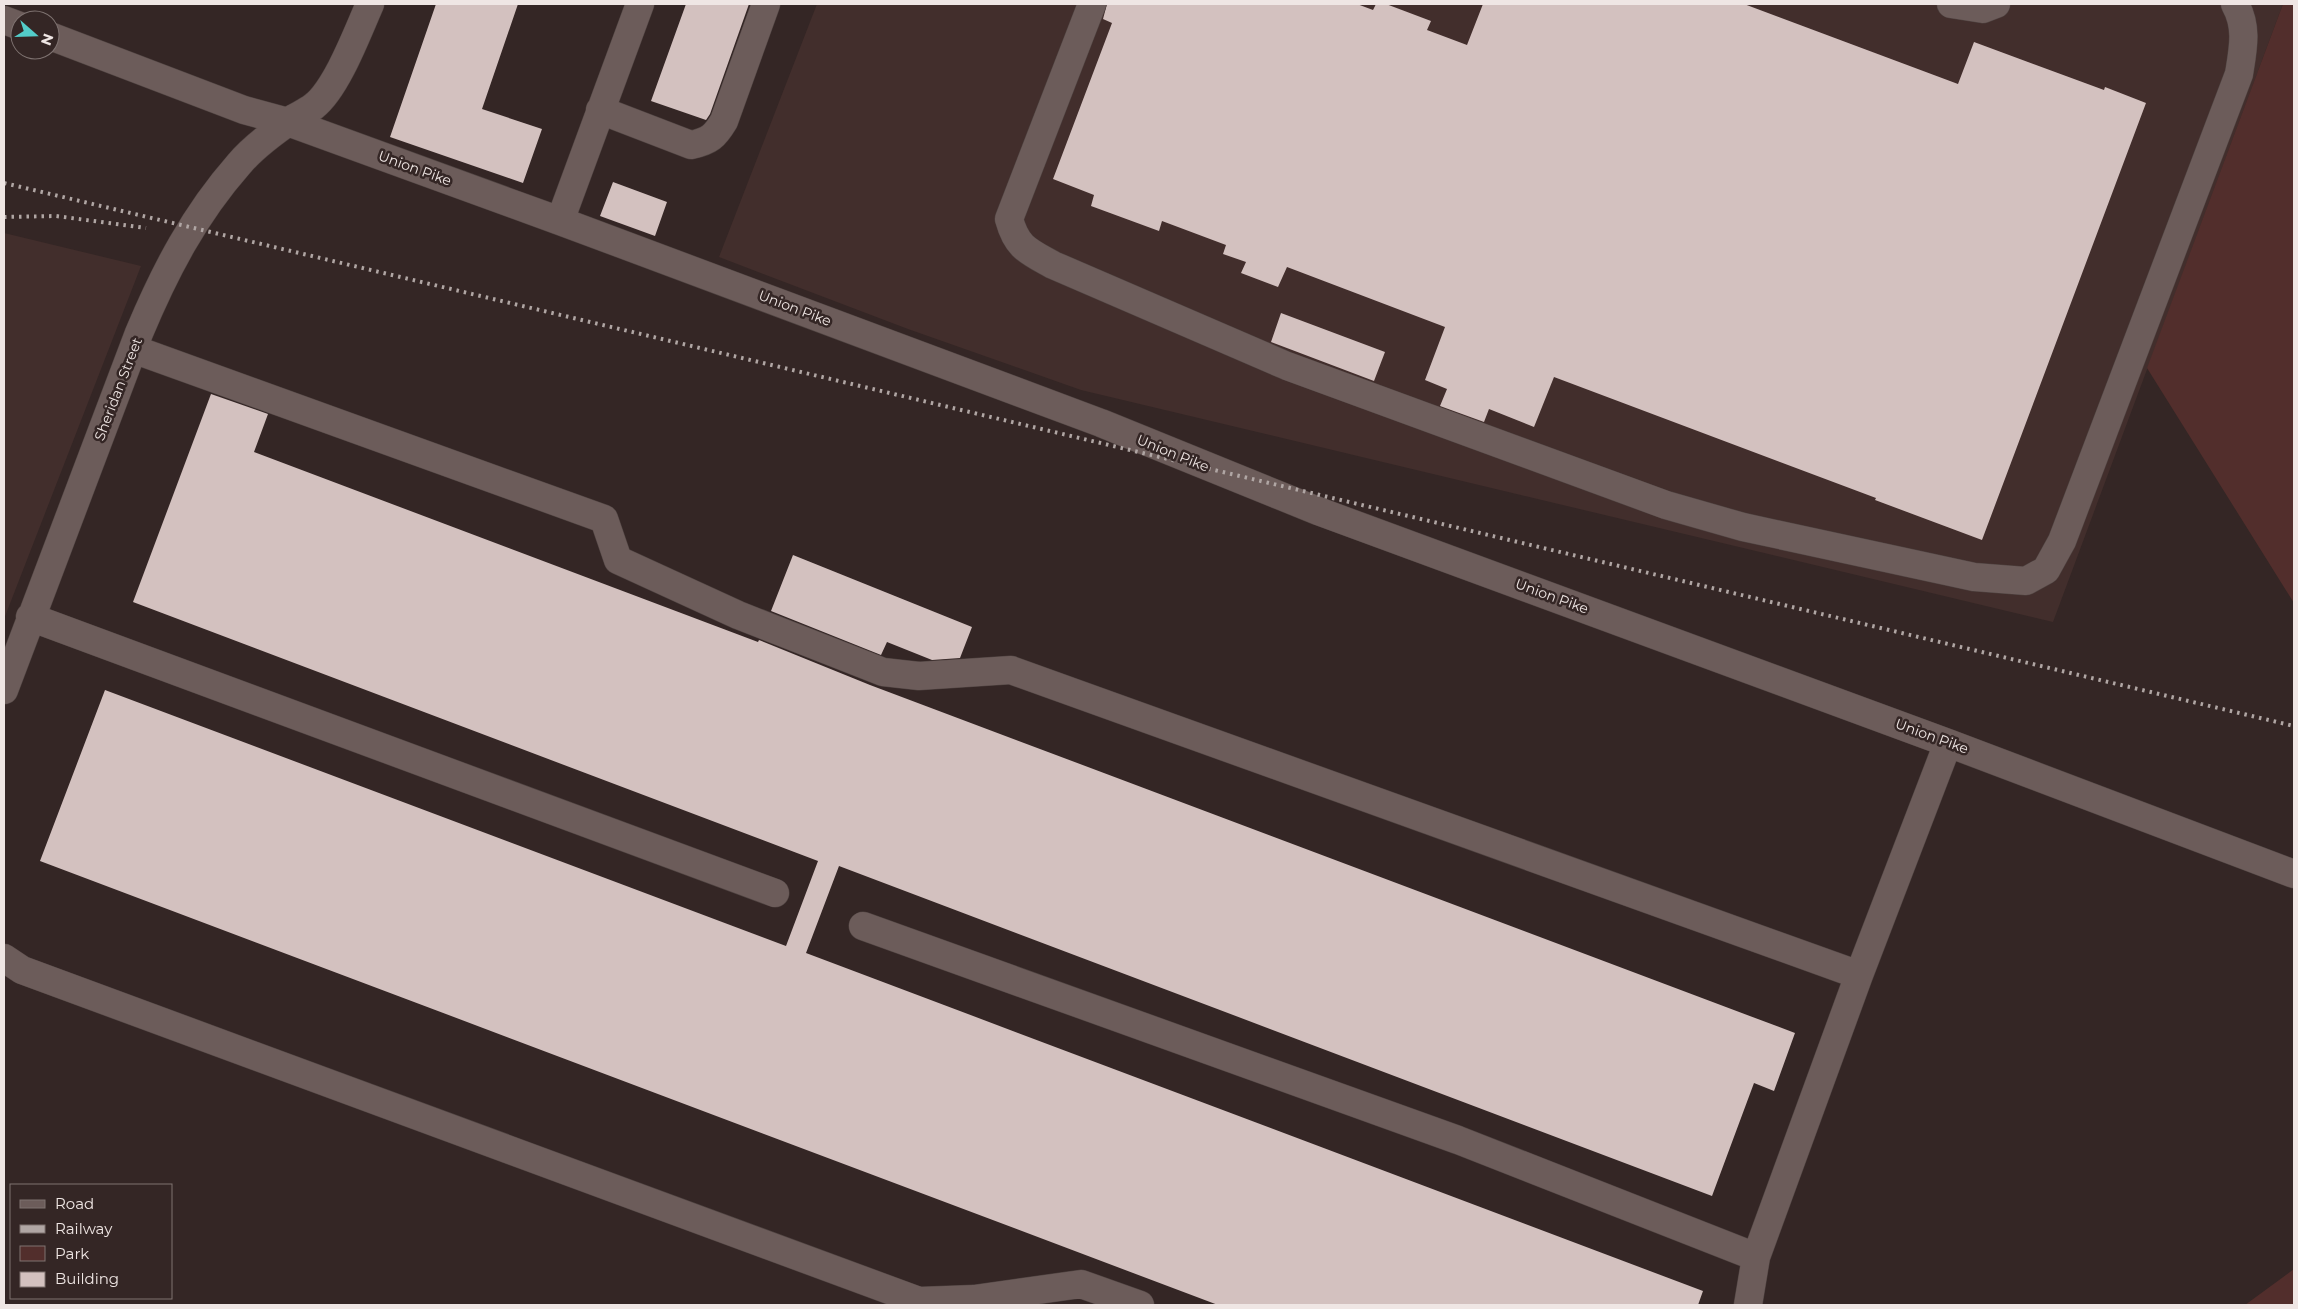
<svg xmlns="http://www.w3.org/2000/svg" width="2298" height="1309" viewBox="0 0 2298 1309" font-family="Montserrat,sans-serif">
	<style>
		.built { fill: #422e2c }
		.green { fill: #522e2c }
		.building { fill: #d3c1bf }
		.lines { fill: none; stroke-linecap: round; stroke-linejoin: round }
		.minor-casing { stroke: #4f4341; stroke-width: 29 }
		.minor { stroke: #6c5c5a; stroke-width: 28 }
		.rail { stroke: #b0a6a4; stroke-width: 4; stroke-dasharray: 2.5 5; stroke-linecap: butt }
		.labels { text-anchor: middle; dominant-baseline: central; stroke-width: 5; stroke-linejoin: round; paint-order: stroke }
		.street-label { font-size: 14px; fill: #efe6e4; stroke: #342625 }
	</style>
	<rect width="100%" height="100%" fill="#342625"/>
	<path class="built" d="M817,4H2283L2053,622L1081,390L908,329L719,257Z
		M4,233L141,266L4,619Z"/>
	<path class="green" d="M2283,4H2294V603L2147,368Z
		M2294,1269V1305H2245Z"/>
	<path class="building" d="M436,4H518L482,109L542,129L523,183L390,137Z
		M686,4H749L710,114L706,120L651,101Z
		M1107,4H1357L1373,10L1376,4H1386L1431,21L1427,30L1467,45L1483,4H1744L1958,84L1974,42L2104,90L2105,87L2146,103L1982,540L1875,500L1876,498L1554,377L1534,427L1489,409L1484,422L1440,406L1447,389L1425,380L1445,327L1287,267L1278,287L1241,273L1246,262L1223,254L1226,245L1162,221L1159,231L1091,206L1094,195L1053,179L1112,23L1103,19Z
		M613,182L667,202L655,236L600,216Z
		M1281,313L1385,352L1374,381L1271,342Z
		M211,394L268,414L254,452L758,642L759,640L870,685L1795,1033L1774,1091L1754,1083L1712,1196L839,866L806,953L1703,1291L1698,1305H1218L40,861L105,690L786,946L818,861L133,602Z
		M793,555L972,627L960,658L932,660L887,642L881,655L771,611Z"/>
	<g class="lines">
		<defs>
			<path id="minor" d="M1092,4L1009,219C1017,248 1028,251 1053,265L1287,366L1666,505L1743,527L1974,577L2026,581L2046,570L2062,541L2239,74C2243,49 2248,27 2235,4
				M1951,4L1983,9L1996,4
				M4,20L20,26
				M50,36L244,110L288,122L560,221L1101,423L1318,511L1948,743L2294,874
				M600,110L691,145C710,141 715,136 724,121L766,4
				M560,221L640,4
				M133,349L604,519L618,560L738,615L883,672L919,676L1011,670L1859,975L1756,1257L1748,1305
				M30,617L775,893
				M4,690L139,333C165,271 194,215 239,164C254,146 275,131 294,118C301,114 308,111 314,106C337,88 358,31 370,4
				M863,926L1458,1140L1756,1257
				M4,958L22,970L919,1301L974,1299L1081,1284L1140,1305
				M1859,975L1948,743"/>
		</defs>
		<use href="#minor" class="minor-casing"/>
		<use href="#minor" class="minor"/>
		<path class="rail" d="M4,183L2294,726
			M4,217L56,216L146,228"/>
	</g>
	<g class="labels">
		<g class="street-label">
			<text transform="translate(415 168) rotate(20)">Union Pike</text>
			<text transform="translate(795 308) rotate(21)">Union Pike</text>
			<text transform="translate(118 389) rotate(-69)">Sheridan Street</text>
			<text transform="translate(1173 453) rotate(22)">Union Pike</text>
			<text transform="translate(1552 596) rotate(20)">Union Pike</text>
			<text transform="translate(1932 736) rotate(20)">Union Pike</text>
		</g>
	</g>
	<rect width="2298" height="1309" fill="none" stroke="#efe6e4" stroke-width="10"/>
	<rect x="10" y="1184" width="162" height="115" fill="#342625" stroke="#7f7371"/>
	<rect x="20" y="1200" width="25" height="8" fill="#6c5c5a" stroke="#7f7371"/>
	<text x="55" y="1209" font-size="15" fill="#efe6e4">Road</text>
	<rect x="20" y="1225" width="25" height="8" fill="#b0a6a4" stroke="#7f7371"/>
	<text x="55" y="1234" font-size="15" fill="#efe6e4">Railway</text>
	<rect x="20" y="1246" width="25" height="15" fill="#522e2c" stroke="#7f7371"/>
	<text x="55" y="1259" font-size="15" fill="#efe6e4">Park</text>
	<rect x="20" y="1272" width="25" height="15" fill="#d3c1bf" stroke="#7f7371"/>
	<text x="55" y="1284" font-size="15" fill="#efe6e4">Building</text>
	<g transform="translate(35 35) rotate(110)"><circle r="24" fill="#342625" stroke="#7f7371"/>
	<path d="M0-4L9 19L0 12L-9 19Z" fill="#53cdca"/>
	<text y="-8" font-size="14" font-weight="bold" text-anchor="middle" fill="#efe6e4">N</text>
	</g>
</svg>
